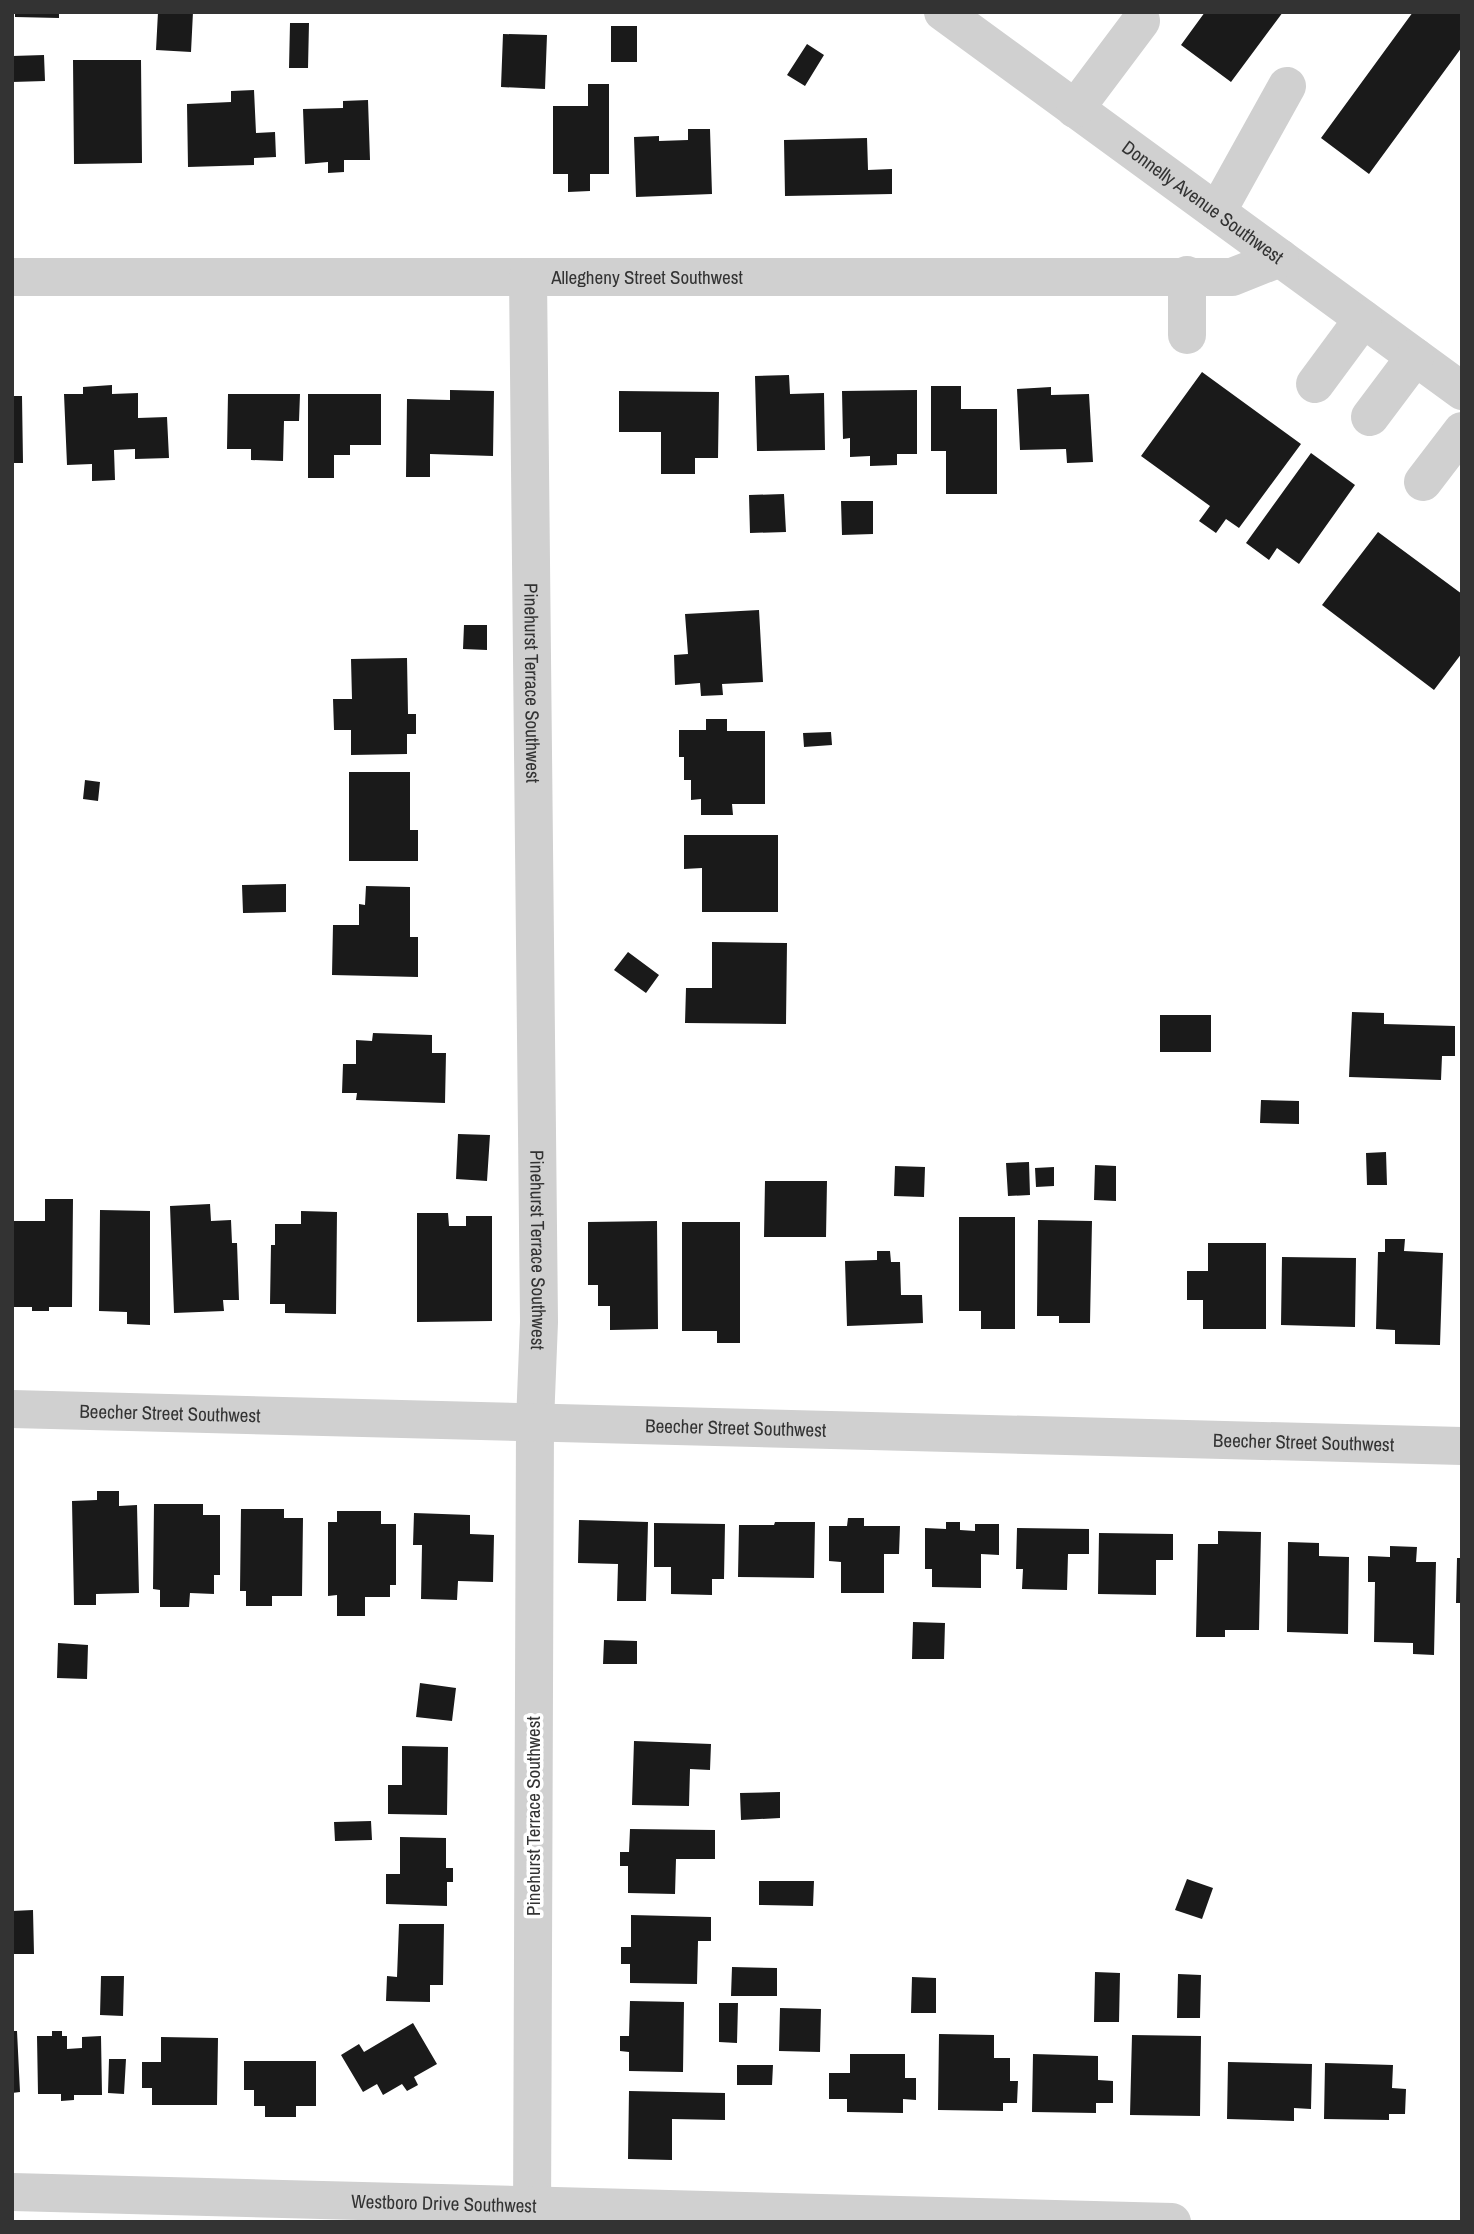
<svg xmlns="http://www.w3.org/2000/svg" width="1474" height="2234" viewBox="0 0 1474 2234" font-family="'Archivo Narrow',sans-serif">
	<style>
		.building { fill: #1a1a1a }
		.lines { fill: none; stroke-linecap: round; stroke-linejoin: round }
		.minor { stroke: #d0d0d0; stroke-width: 38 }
		.labels { text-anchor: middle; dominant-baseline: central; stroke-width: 7; stroke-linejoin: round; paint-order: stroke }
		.street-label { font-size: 19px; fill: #333; stroke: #fff }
	</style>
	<rect width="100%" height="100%" fill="#fff"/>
	<path class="building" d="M15,12H59V18L15,17Z
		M158,12H193L191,52L156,50Z
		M1205,12H1283L1231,82L1181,45Z
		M1413,12H1462V47L1369,174L1321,138Z
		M290,23H309L308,68H289Z
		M611,26H637V62H611Z
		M503,34L547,35L545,89L501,87Z
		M807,44L824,55L805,86L787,75Z
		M44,55L45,81L12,82V56Z
		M73,60H141L142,163L74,164Z
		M588,84H609V174H590V191L568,192V174H553V106H588Z
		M254,90L256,133L275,132L276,157L254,158V165L188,167L187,104L231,102V91Z
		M368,100L370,160H344V172L328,173V162L305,164L303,109L343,108V101Z
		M688,129H710L712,194L636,197L634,137L659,136V141L688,140Z
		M867,138L868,170L892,169V194L785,196L784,140Z
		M1202,372L1301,444L1239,528L1226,519L1216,533L1199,521L1210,506L1141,456Z
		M789,375L790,394L824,393L825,450L757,451L755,376Z
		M112,385V394L138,393V418L167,417L169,458L135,459V449L114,450L115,480L92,481V464L67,465L64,394H83V387Z
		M931,386H961V409H997V494H946V451H931Z
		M1051,387V395L1089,394L1093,462L1067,463L1066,449L1020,450L1017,389Z
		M450,390L494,391L493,456L430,454V477H406L407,399L450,400Z
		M917,390V454H897V465L870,466V456L850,457V438L843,439L842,391Z
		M619,391L719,392L718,458H695V474H661V432H619Z
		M228,394H300L299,421H284L283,461L251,460V449H227Z
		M308,394H381V445H350V455H334V478H308Z
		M12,396H22L23,463H12Z
		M1311,453L1355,485L1299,564L1277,548L1269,560L1246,543Z
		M784,494L786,532L750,533L749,495Z
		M841,501H873V534L842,535Z
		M1378,532L1462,594V653L1434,690L1322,605Z
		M759,610L763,682L722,684L723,695L701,696L700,683L675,685L674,655L688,654L685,614Z
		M464,625H487V650L463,649Z
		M407,658L408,714H416V734H407V754L351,755V730H334L333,699H352L351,659Z
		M706,719H727V731H765V804H732L733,815H701V799L691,800V780H684V757H679V730H706Z
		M831,732L832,745L804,747L803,733Z
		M349,772H410V830H418V861H349Z
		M85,780L100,782L98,801L83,799Z
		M684,835H778V912H702V868L684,869Z
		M286,884V912L243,913L242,885Z
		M366,886L410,887V937H418V977L332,975L333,925H359V904L365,905Z
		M712,942L787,943L786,1024L685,1023L686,988H712Z
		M628,952L659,975L646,993L614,970Z
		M1352,1012L1384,1013V1024L1455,1026V1056H1442L1441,1080L1349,1077Z
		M1160,1015H1211V1052H1160Z
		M373,1033L432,1035V1053H446L445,1103L356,1100L357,1093H342L343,1064H356V1040L372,1041Z
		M1261,1100L1299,1101V1124L1260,1123Z
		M458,1134L490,1135L487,1181L456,1179Z
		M1386,1152L1387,1185H1367L1366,1153Z
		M1029,1162L1030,1195L1008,1196L1006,1163Z
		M1095,1165L1116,1166V1201L1094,1200Z
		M895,1166L925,1167L924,1197L894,1196Z
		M1054,1167V1186L1036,1187L1035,1168Z
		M765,1181H827L826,1237H764Z
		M45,1199H73L72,1307H49V1311H32V1307H12V1221H45Z
		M210,1204L211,1221L231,1220L232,1243H237L239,1300H223L224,1311L174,1313L170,1206Z
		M100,1210L150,1211V1325L127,1324V1312L99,1311Z
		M301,1211L337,1212L336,1314L285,1313V1304H270L271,1245H275V1224H301Z
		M417,1213H448L449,1226H466V1216H492V1321L417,1322Z
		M959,1217H1015V1329H981V1311H959Z
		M1038,1220L1092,1221L1090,1323H1059V1316H1037Z
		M657,1221L658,1329L610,1330V1306H598V1285H588V1222Z
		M682,1222H740V1343H717V1331H682Z
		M1385,1239H1405L1404,1251L1443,1253L1440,1345L1395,1344V1330L1376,1329L1378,1252H1385Z
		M1208,1243H1266V1329H1203V1300H1187V1271H1208Z
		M877,1251H890L891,1262H900L901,1295H922L923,1323L847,1326L845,1261L877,1260Z
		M1282,1257L1356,1258L1355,1327L1281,1325Z
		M97,1491H119V1506L137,1505L139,1593L96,1594V1605H74L72,1501L97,1500Z
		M154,1504H203V1515H220V1575H214V1594L190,1593L189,1607H160V1590L153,1589Z
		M241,1509H284V1518H303L302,1596H272V1606H246V1591H240Z
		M337,1511H381V1524H396V1585H390V1597H365V1616H337V1595L328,1596V1522H337Z
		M414,1513L470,1515V1534L494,1535L493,1582L458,1581L457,1600L421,1599L422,1545H413Z
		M848,1518H864V1526H900L899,1554H884V1593H841V1562L829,1561V1526H847Z
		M579,1520L648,1522L646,1601H617L618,1564L578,1563Z
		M775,1522H815L814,1578L738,1577L739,1525H774Z
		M946,1522H960V1530L975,1531V1524H999V1555L981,1554V1588L932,1587V1569H925V1528L946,1529Z
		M654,1523L725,1524L724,1579H712V1595L671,1594V1567H654Z
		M1017,1528L1089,1529V1554H1068L1067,1590L1022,1589L1023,1569H1016Z
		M1218,1531L1261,1532L1259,1630H1225V1637H1196L1198,1544H1218Z
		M1099,1533L1173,1534V1560H1156V1595L1098,1594Z
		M1288,1542L1319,1543V1556L1349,1557L1348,1634L1287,1632Z
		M1390,1546L1417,1547L1416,1562H1436L1434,1655L1413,1654V1643L1374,1642L1375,1582H1368V1556L1390,1557Z
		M1457,1558H1462V1603H1456Z
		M913,1622L945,1623L944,1659H912Z
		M604,1640L637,1641V1664H603Z
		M58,1643L88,1645L87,1679L57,1678Z
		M420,1683L456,1688L452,1721L416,1717Z
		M634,1741L711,1744L710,1770L690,1769L689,1806L632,1805Z
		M402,1746L448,1747L447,1815L388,1814V1785H402Z
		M780,1792V1818L741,1820L740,1793Z
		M371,1821L372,1840L335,1841L334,1822Z
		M630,1829L715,1830V1859H676L675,1894L628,1893V1866H620V1852H629Z
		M400,1837L446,1838V1868H453V1882H447V1906L386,1904V1874H400Z
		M1187,1879L1213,1888L1202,1919L1175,1910Z
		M759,1881H814L813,1906L759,1905Z
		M33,1910L34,1954H12V1911Z
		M631,1915L711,1917V1941H698L697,1984L630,1983V1964H621V1947H631Z
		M399,1924H444L443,1985H430V2002L386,2001L387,1976L397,1977Z
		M732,1967L777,1968V1996H731Z
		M1095,1972L1120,1973L1119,2022H1094Z
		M1178,1974L1201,1975L1200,2018H1177Z
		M101,1976H124L123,2016L100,2015Z
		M912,1977L936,1978V2013H911Z
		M630,2001L684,2002L683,2072L629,2071V2052L620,2051V2036H629Z
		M719,2003H738L737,2043L719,2042Z
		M780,2008L821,2009L820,2052L779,2051Z
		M413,2023L437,2064L414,2077L418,2085L407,2091L402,2084L383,2095L377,2084L363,2092L341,2055L359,2044L364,2052Z
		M12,2031H17L20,2092L12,2093Z
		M52,2031H62V2036H67V2049L82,2048V2037L101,2036L102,2095H74V2100L61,2101V2094H38L37,2036H52Z
		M939,2034L994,2035V2058H1010V2081H1018L1017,2103H1003V2111L938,2110Z
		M1132,2035L1201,2036L1200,2116L1130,2115Z
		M161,2037L218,2038L217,2105H152V2088H142V2062H161Z
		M850,2054H905V2078H916V2100L903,2099V2113L847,2112V2099H829V2073H850Z
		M1033,2054L1098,2056V2080L1113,2081V2103H1096V2113L1032,2112Z
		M109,2059H126L124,2094L108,2093Z
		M244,2061H316V2106H296V2117H265V2106H254V2090H244Z
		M1228,2062L1312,2064L1311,2109L1294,2108V2121L1227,2119Z
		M1325,2063L1393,2065L1392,2088L1406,2089L1405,2114H1389V2120L1324,2119Z
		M737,2065H773L772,2085H737Z
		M629,2091L725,2093V2120L672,2119V2160L628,2159Z"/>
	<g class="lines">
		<g class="minor">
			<path id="s1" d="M943,12L1462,391"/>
			<path d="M1075,109L1141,21"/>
			<path d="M1217,212L1287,86"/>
			<path d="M1187,275V335"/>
			<path id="s2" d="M12,277H1232L1280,258"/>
			<path id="s3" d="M528,277L539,1322L535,1422L532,2222"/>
			<path d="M1315,384L1363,319"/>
			<path d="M1370,417L1415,357"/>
			<path d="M1423,482L1462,431"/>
			<path id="s4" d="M12,1409L1462,1446"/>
			<path id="s5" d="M12,2192L1172,2222"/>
		</g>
	</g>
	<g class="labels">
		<g class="street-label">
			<text stroke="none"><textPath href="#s1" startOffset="322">Donnelly Avenue Southwest</textPath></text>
			<text stroke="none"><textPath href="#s2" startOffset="635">Allegheny Street Southwest</textPath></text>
			<text stroke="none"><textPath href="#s3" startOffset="406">Pinehurst Terrace Southwest</textPath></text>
			<text stroke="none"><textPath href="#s3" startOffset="973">Pinehurst Terrace Southwest</textPath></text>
			<text stroke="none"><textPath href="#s4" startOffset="158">Beecher Street Southwest</textPath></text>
			<text stroke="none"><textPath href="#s4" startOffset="724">Beecher Street Southwest</textPath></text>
			<text stroke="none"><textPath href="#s4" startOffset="1292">Beecher Street Southwest</textPath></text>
			<text transform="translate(533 1816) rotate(-90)">Pinehurst Terrace Southwest</text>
			<text stroke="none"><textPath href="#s5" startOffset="432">Westboro Drive Southwest</textPath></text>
		</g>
	</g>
	<rect width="1474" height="2234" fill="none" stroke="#333333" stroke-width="28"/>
</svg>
